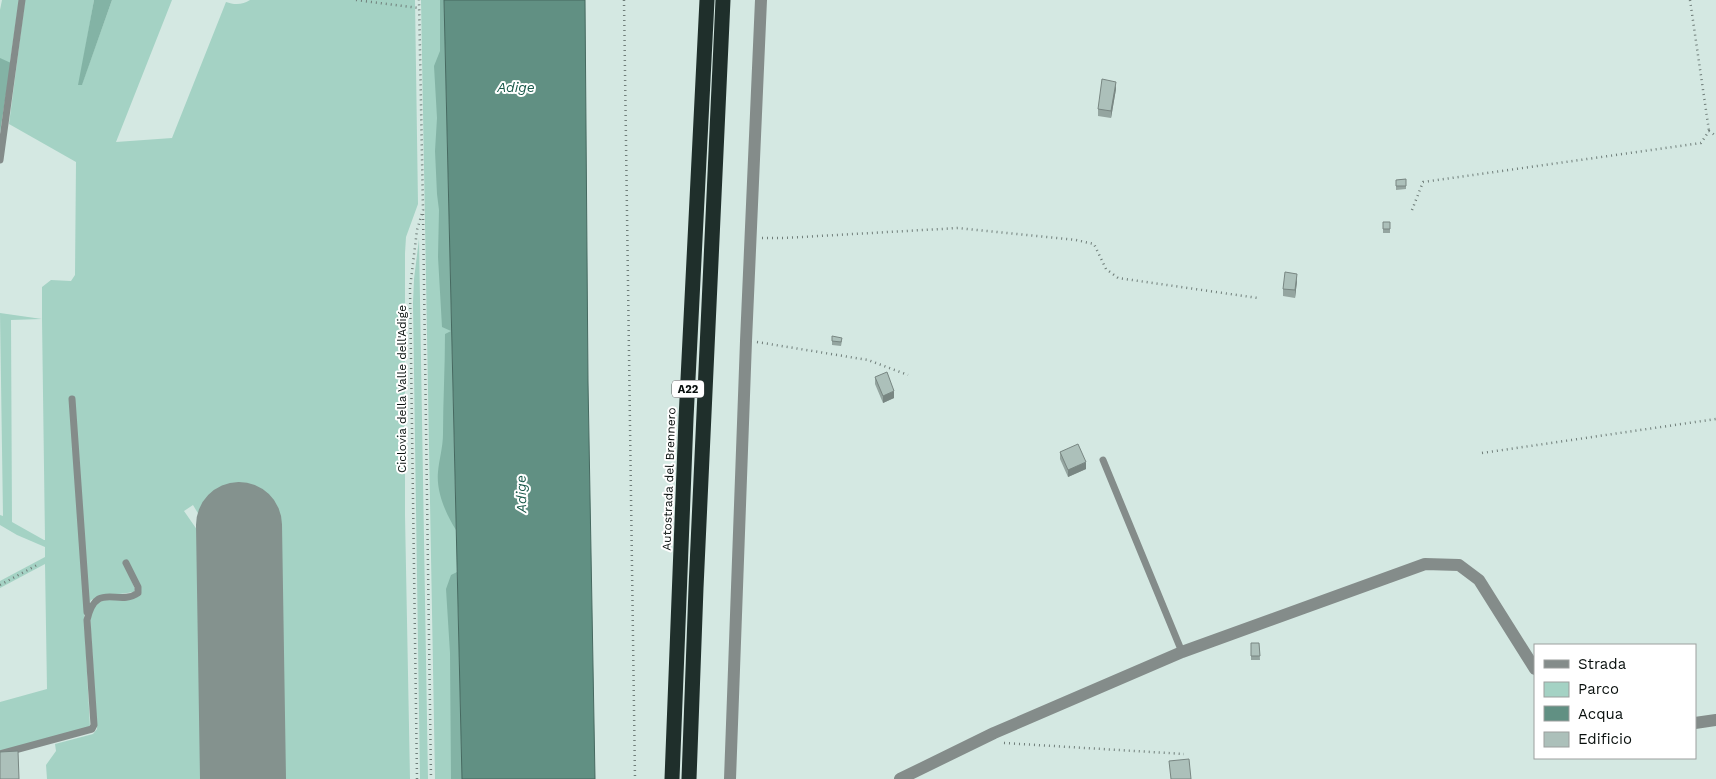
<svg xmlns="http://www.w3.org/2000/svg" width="1716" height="779" viewBox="0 0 1716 779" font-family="'Work Sans',sans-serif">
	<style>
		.green { fill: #a4d2c4; fill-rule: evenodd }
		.forest { fill: #83b3a5 }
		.water { fill: #619083; stroke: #466960 }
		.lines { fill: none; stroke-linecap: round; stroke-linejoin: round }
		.runway { stroke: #84928e; stroke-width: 86 }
		.path { stroke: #6f7d79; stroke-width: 2.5; stroke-dasharray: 1 4; stroke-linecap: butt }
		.lane { stroke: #848c8a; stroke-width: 7 }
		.street { stroke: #848c8a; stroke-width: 12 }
		.highway { stroke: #1f2f2b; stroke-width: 15 }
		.wall { fill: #94a5a0 }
		.shaded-wall { fill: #788682 }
		.building { fill: #acc0ba; stroke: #788682 }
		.labels { text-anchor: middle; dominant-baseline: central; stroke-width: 4; stroke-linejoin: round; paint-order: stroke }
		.shield { fill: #fff; stroke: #525756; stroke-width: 1 }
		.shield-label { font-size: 11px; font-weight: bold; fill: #080f0d }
		.street-label { font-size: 12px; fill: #080f0d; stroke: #fff }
		.water-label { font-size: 14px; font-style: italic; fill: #19594a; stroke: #fff }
	</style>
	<rect width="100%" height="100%" fill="#d4e8e2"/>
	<path class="green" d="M2,0H19L0,132V10Z
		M25,0H94L79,85L82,84L112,0H172L116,142L172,138L226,2C234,5 243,5 250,0H415L418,204L406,237L405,253V515L410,779H273L269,525H205L193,505L184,511L209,547L212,779H47L46,765L56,751L55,744L93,734L97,729L90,618L94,605L104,600L140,596L141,592L124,564L135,589L134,592L98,597L91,600L84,616L90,727L0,752V702L47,689L45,564L0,588V581L45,557V547L17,535L0,525V515L3,516L0,313L42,319V287L51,280L71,281L75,275L76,162L9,124ZM42,319L45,540H44L12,522L11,320Z
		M421,0H444L462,779H435Z
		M419,239L428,779H420L413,303L414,279Z"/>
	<path class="forest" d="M94,0H112L82,85H78Z
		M440,0H444L456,530C446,514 436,492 438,472C439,460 443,447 443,434C443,401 445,368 445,334L451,331L442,327L438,257L439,210L437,194L435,151L437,118L434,66L440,51Z
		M0,58L11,63L0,132Z
		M457,572L462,779H451L450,653L446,589L451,575Z"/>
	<path class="water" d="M444,0H585L588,382L595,779H462Z"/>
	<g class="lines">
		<path class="runway" d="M239,525L243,779"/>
		<path class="path" d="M356,0L419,8
			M624,0L635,779
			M1690,0L1709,131
			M1412,210L1423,182L1701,143L1709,131L1716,136
			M423,214L431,779
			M762,238H784L958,228L1076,240L1094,244L1106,269L1118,278L1258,298
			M757,342L868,360L908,375
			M1482,453L1716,419
			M0,585L37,565
			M1004,743L1184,754
			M417,779L410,288L417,230L423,210L419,0"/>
		<path class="lane" d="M0,160L22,0
			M72,399L87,612
			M1103,460L1182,652
			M0,754L92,729L94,725L87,620C96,580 118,607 138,593V587L126,563"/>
		<path class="street" d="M1695,723L1716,720
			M730,779L746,341L761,0
			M900,779L994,733L1182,652L1425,564L1459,565L1479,580L1535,669"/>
		<path class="highway" d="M672,779L686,419L707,0
			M689,779L696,588L723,0"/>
	</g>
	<path class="wall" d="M1116,89L1111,118L1098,116V109Z
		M1406,179V189L1396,190V180Z
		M1383,222H1390V233H1383Z
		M1297,281L1295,298L1283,296V289Z
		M832,341H842L841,346L832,345Z
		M875,377L894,398L883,403L875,384Z
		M1060,452L1086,469L1068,477L1060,459Z
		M1251,643H1259L1260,660H1251Z"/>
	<path class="shaded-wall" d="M1116,82V89L1111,118V111Z
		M1297,274V281L1295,298V290Z
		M894,391V398L883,403V396Z
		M1086,462V469L1068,477V470Z"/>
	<path class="building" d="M1102,79L1116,82L1111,111L1098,109Z
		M1406,179V186H1396V180Z
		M1383,222H1390V229H1383Z
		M1285,272L1297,274L1295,290L1283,289Z
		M832,336L842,338L841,342L832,341Z
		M887,372L894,391L883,396L875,377Z
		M1078,444L1086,462L1068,470L1060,452Z
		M1251,643H1259L1260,656H1251Z
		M18,751L19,779H0V752Z
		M1189,759L1191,779H1171L1169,761Z"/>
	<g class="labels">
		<rect class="shield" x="672" y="380.5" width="32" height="17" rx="4"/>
		<g class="shield-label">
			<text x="688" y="389">A22</text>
		</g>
		<g class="street-label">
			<text transform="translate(402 389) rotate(-90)">Ciclovia della Valle dell'Adige</text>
			<text transform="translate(669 479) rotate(-88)">Autostrada del Brennero</text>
		</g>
		<g class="water-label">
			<text x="516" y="87">Adige</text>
			<text transform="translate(521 494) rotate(-91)">Adige</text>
		</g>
	</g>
	<rect x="1534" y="644" width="162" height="115" fill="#ffffff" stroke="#9c9f9e"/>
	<rect x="1544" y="660" width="25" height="8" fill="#848c8a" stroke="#9c9f9e"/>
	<text x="1578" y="669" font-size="15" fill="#080f0d">Strada</text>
	<rect x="1544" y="682" width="25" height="15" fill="#a4d2c4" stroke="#9c9f9e"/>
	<text x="1578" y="694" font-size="15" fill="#080f0d">Parco</text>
	<rect x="1544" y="706" width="25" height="15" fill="#619083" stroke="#9c9f9e"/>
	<text x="1578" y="719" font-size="15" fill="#080f0d">Acqua</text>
	<rect x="1544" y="732" width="25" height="15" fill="#acc0ba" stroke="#9c9f9e"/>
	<text x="1578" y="744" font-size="15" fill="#080f0d">Edificio</text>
</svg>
